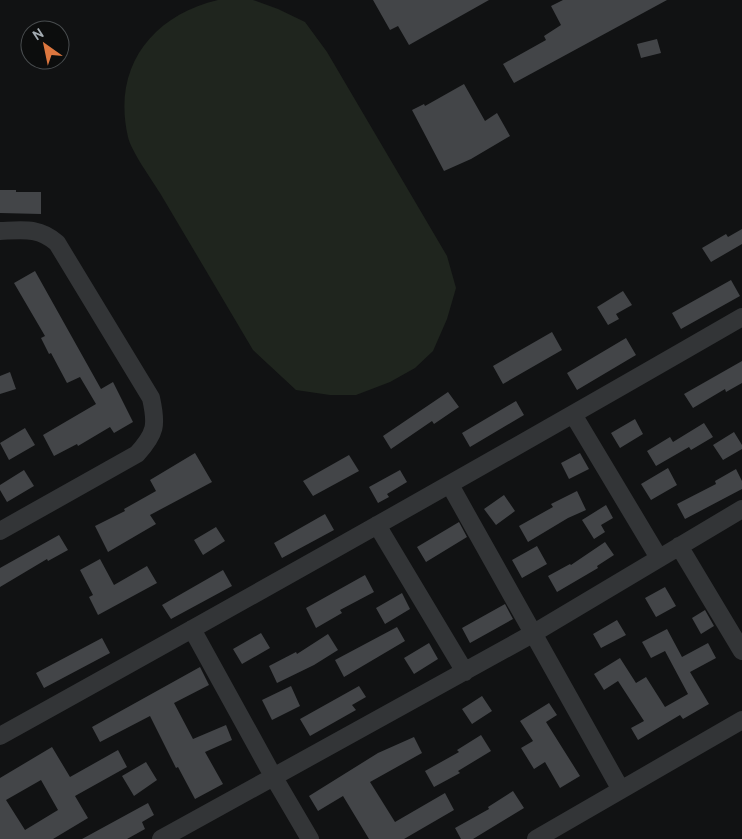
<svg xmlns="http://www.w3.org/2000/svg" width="742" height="839" viewBox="0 0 742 839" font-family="Overpass,sans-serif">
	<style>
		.green { fill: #1f251e }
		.building { fill: #434548; fill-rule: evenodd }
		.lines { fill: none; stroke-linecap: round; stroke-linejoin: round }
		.minor { stroke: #333537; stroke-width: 18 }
	</style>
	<rect width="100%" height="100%" fill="#111213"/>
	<path class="green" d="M218,0H253L278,9L305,22L327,52L447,256L456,288L447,319L433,351L415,368L390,382L356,395H330L296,390L253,350C222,298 191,245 160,193C152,180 131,151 128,137C112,68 151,16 218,0Z"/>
	<path class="building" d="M373,0H489L409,45L398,26L390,30Z
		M563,0H667L514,83L503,64L546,40L544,36L561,25L551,6Z
		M657,39L661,53L641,58L637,44Z
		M464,84L485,121L497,113L510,136L471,159L444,171L412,110L424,104L425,106Z
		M0,190H16V192H41V214L0,213Z
		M742,229V244L711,262L702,248L726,234L728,237Z
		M35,271L101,389L113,382L133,422L114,433L110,427L78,446L77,444L54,456L43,435L96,404L80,377L67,383L51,353L49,354L41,338L45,336L14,283Z
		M731,280L740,296L681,329L672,313Z
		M623,291L632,305L616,314L619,319L608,325L597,307Z
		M552,332L562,350L503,384L493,366Z
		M626,338L636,355L577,390L567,373Z
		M742,361V383L726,392L725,389L693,408L684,394Z
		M10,372L16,389L0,394V376Z
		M448,392L459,407L434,424L432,421L391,449L383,436Z
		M516,401L524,415L470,447L462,433Z
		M635,419L643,434L620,448L611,433Z
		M704,423L713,437L691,450L689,447L656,466L647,451L670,437L673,442Z
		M25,428L35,445L9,460L0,443Z
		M734,432L742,445V449L723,460L713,445Z
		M195,453L212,482L150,515L156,524L108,552L95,526L125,511L124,509L156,491L150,480Z
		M580,453L589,469L569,479L561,463Z
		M349,455L359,471L313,496L303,481Z
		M668,468L677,485L651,500L641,484Z
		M736,469L742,481V489L685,519L677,504L716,484L715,481Z
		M24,470L34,486L7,502L0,490V485Z
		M400,470L407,482L387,494L389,497L378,503L369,487Z
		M577,491L586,510L568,518L528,542L519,526L553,507L551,504Z
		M504,495L515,511L496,525L484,509Z
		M606,505L613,518L601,525L605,532L594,539L582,520Z
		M325,514L334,530L282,558L274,543Z
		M459,522L467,537L426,562L417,547Z
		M216,527L225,541L203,555L194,540Z
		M59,535L68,550L48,561L47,559L0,587V568Z
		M605,542L614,555L597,566L598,568L557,592L548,576L570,564L571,565Z
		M537,546L547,564L522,578L512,560Z
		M100,559L114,585L147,566L157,583L98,615L89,597L93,595L80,570Z
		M223,570L232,586L171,619L162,605Z
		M365,575L374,592L340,610L342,613L316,628L306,608Z
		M665,587L676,606L656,617L645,598Z
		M402,593L410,609L385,624L376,608Z
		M505,604L513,619L470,643L462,628Z
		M705,610L714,626L701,634L692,618Z
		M617,620L626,635L601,648L593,634Z
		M397,627L405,641L344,677L335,660Z
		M667,629L682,657L708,643L716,658L690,672L709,704L683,719L680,715L638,740L631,728L644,721L618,681L604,690L594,674L620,658L636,683L646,677L665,707L688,694L665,651L651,658L642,642Z
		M261,633L270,648L242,664L233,649Z
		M328,634L338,650L314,665L277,683L269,666L296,652L297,654Z
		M102,638L110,653L44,688L36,673Z
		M429,643L438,659L414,674L404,658Z
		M200,667L209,685L174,703L193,739L226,725L232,740L205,752L223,784L195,799L178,767L176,768L150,716L100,742L92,727Z
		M291,686L300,706L272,720L262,700Z
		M359,686L366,697L352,705L356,710L310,736L300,719Z
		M482,696L492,711L472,724L462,709Z
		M549,703L557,715L546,722L580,776L560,788L545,762L534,769L521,748L533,741L520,721Z
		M481,735L491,751L458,771L460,773L434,787L425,771L459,752L457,750Z
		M414,737L422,753L370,782L395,822L445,793L454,810L404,839H369L343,796L318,811L309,796L378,753Z
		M52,747L70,777L118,750L127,767L75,796L88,818L53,839H0V778ZM41,780L58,810L25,830L6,800Z
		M146,762L157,780L134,796L122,776Z
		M513,791L524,808L473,839H461L455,828L489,809L488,807Z
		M148,803L154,815L142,822L145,829L127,839H82Z"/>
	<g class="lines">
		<path class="minor" d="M0,231C23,230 39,227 57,243L151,398C157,425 156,433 137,454L0,531
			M574,416L659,558
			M450,485L621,790
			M377,525L465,672
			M679,546L742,651
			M192,629L273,776L310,839
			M0,736C249,598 496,459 742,317
			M161,839L534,633L742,509
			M536,839L742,720"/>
	</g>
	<g transform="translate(45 45) rotate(327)"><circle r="24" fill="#0c0d0d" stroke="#494d4f"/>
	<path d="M0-4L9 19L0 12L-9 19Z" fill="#dd773f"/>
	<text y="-8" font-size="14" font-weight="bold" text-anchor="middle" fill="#a4acb2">N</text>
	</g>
</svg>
